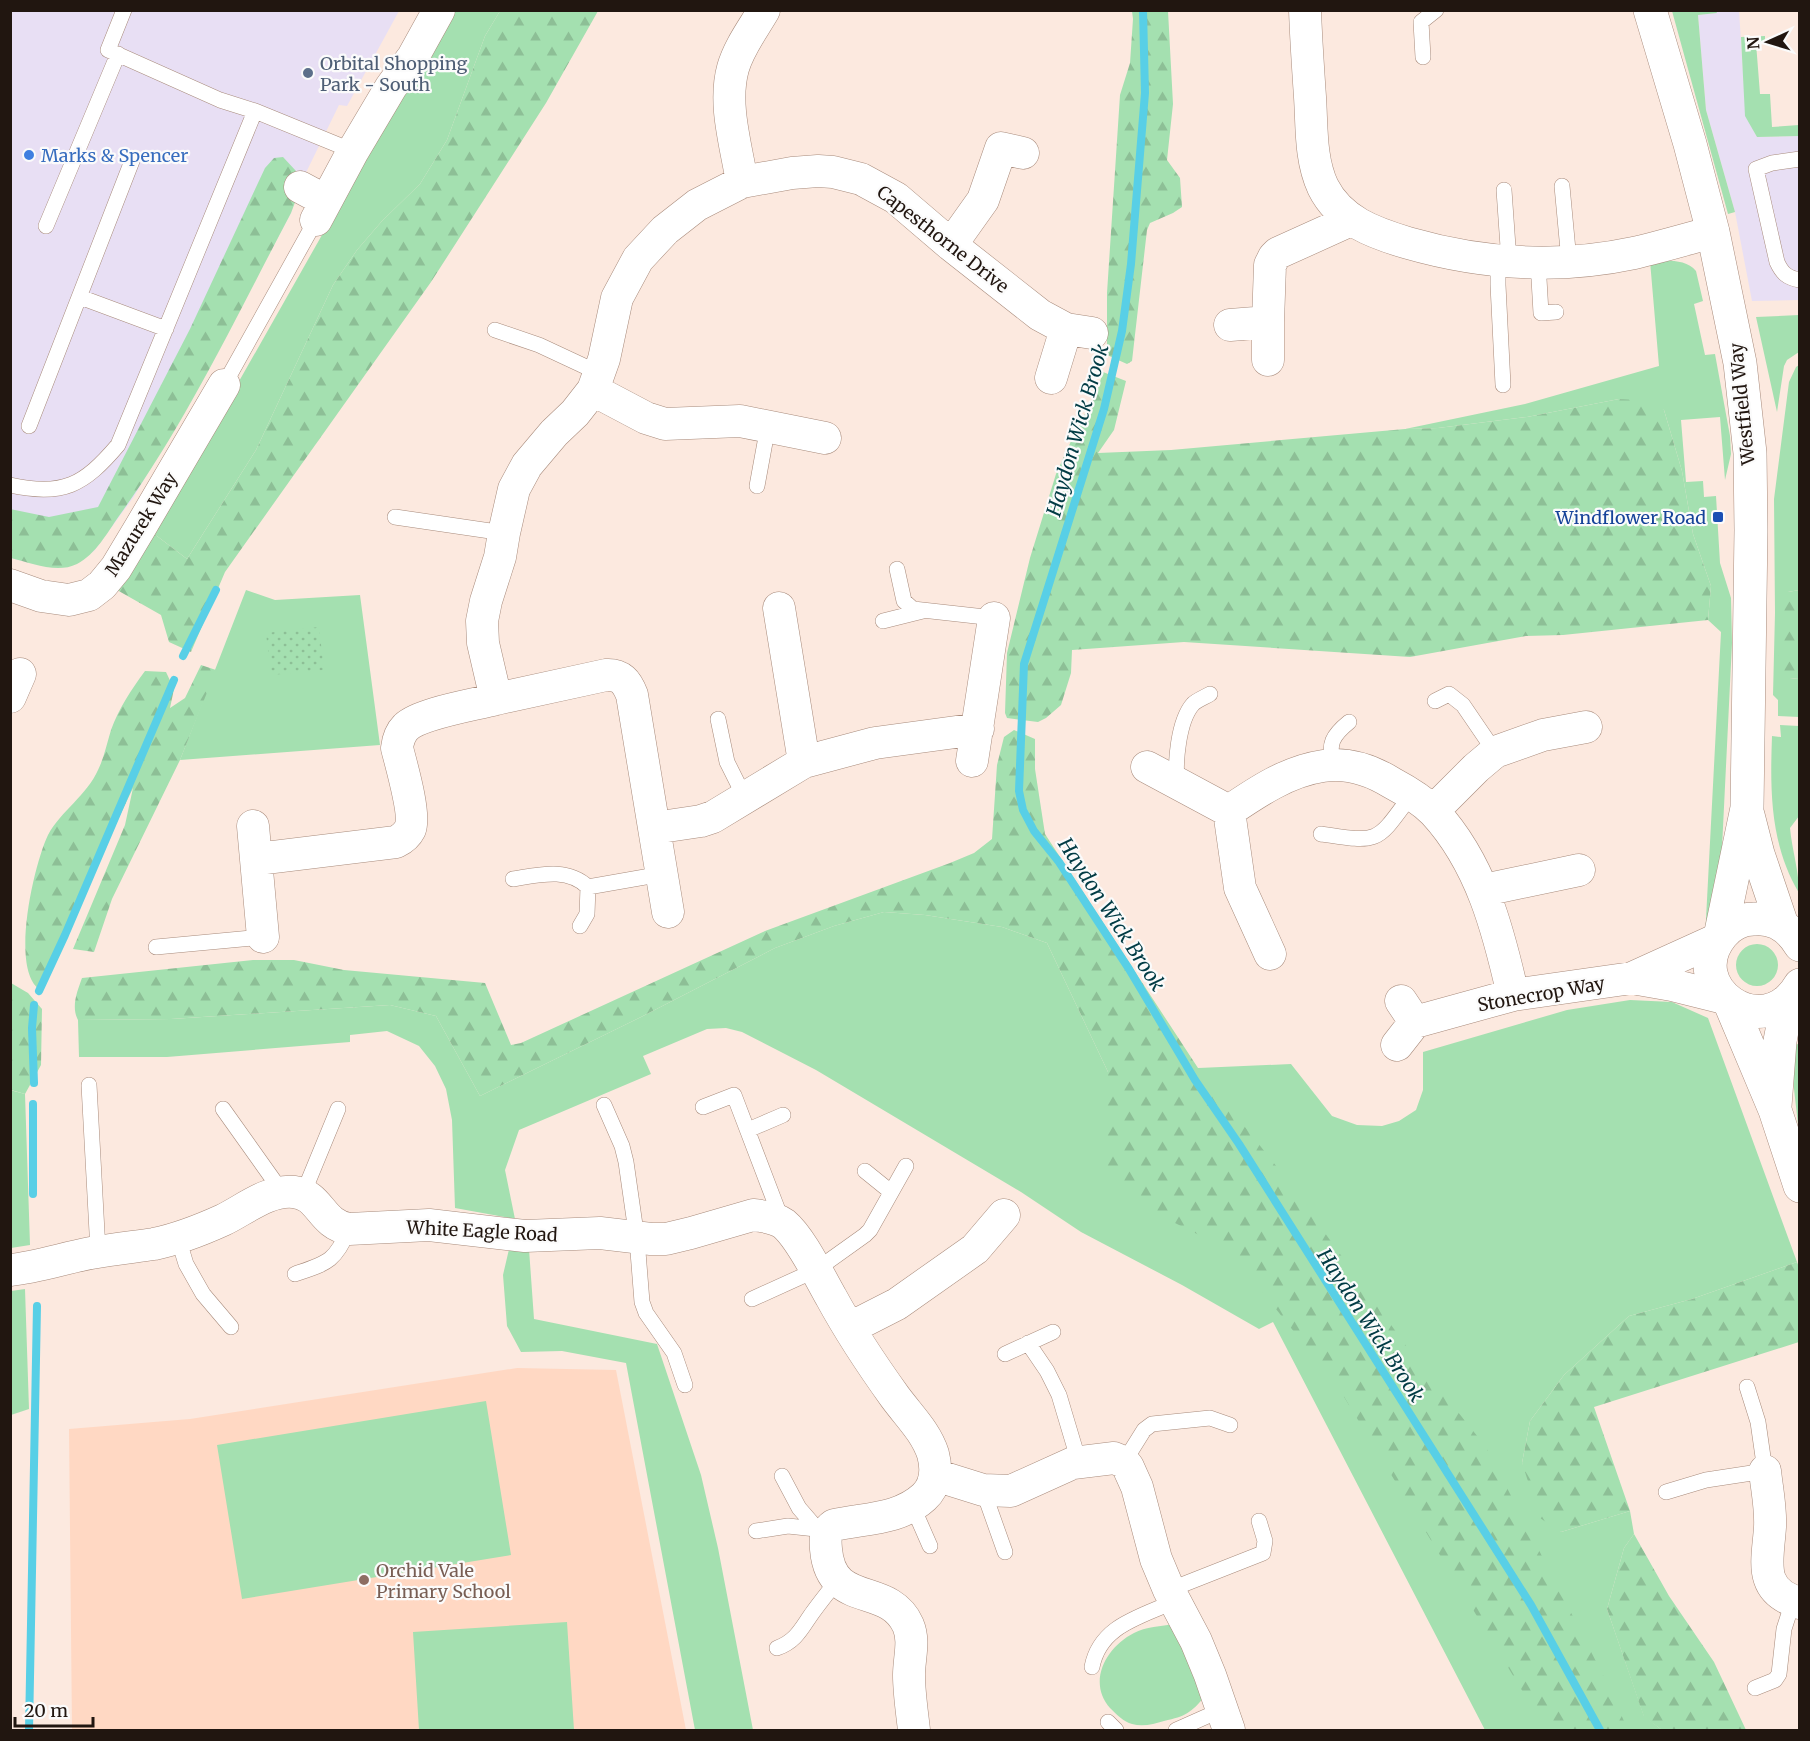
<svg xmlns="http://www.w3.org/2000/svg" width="1810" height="1741" viewBox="0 0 1810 1741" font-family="Merriweather,serif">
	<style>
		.commercial { fill: #e8dff4 }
		.built { fill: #ffd8c3 }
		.grass { fill: #a4e0b0 }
		.forest { fill: url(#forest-firs) }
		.park { fill: url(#park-dots) }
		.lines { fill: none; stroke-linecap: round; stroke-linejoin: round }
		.stream { stroke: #58cfe6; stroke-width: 8 }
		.lane-casing { stroke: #a88b7c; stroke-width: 16 }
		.street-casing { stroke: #a88b7c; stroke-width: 33 }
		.secondary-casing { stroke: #a88b7c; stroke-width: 34 }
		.lane { stroke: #fff; stroke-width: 15 }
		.street { stroke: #fff; stroke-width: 32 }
		.secondary { stroke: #fff; stroke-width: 33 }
		.service-dot { fill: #5c6f8a; stroke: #fbfbfb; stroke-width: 2 }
		.shop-dot { fill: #3f7fe0; stroke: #fbfbfb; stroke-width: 2 }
		.transit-dot { fill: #1a4fb4; stroke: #fbfbfb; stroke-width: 2 }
		.education-dot { fill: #8d6e63; stroke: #fbfbfb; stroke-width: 2 }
		.labels { text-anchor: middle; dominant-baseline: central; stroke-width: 4.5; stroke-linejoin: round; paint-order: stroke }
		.service-label { font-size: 18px; fill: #4e5e75; stroke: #fbfbfb; text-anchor: start }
		.shop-label { font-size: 18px; fill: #366cbe; stroke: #fbfbfb; text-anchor: start }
		.street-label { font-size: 18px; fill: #211610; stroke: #fbfbfb }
		.transit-label { font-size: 18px; fill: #164399; stroke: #fbfbfb; text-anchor: end }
		.education-label { font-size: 18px; fill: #785e54; stroke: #fbfbfb; text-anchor: start }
		.water-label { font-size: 20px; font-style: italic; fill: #013b44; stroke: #fbfbfb }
	</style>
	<defs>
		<pattern id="forest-firs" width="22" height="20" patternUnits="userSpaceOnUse" patternTransform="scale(1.5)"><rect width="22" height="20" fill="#a4e0b0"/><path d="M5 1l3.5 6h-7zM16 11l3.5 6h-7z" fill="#8dbf96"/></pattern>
		<pattern id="park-dots" width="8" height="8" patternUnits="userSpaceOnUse" patternTransform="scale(1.5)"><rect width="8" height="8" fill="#a4e0b0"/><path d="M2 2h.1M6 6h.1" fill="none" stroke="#8dbf96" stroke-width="1.8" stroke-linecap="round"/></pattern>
	</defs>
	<rect width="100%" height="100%" fill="#fce9df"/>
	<path class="commercial" d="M10,11H399L347,106L339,105L296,193L291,213L183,415L133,498L94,551L76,564L38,565L11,558Z
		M1716,11H1739L1746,116L1757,137L1799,136V300L1752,301L1735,212L1706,110L1698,15L1716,13Z"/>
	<path class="built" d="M517,1368L616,1370L686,1730H72L69,1429L190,1419Z"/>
	<path class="grass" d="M449,11H500L485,36L447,140L420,184L382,221L357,250L333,285L256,450L187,559L153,533Z
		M1672,11H1716L1717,13L1698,15L1706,110L1735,212L1728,214Z
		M1765,36V42L1756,43L1760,94H1770L1772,127L1799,125V136L1757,137L1745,116L1741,37Z
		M1650,261C1665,261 1686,258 1696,271L1703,301L1694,304L1705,355L1715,354L1730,436L1731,454L1725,480L1720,417L1681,420L1686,482L1703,481L1704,497L1716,496L1720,563L1731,598L1732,643L1720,889L1705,938L1721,632L1708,620L1711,586L1693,534L1682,471L1664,410L1619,399L1527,417L1438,428L1405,429L1525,404L1659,366Z
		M1799,315V352L1787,360L1784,366L1777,412L1756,317Z
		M1799,365V590L1788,592L1790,679L1799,678V717L1778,716V700L1773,695L1775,613L1774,499L1789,382L1796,367Z
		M246,590L275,600L360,595L380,745L180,760Z
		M1780,725L1799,726V816L1790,828C1792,850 1799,870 1799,893C1770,844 1770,791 1772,736L1781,737Z
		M884,912L925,915L1002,927L1047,943L1108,1072L1291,1064L1332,1116L1357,1125L1382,1126L1399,1121L1416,1110L1423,1090V1052L1567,1010L1630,1000L1672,1002L1708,1018L1797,1262L1692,1299L1629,1316L1564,1375L1530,1421L1522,1463L1561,1532L1630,1511L1634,1534L1624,1548L1607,1609L1644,1716L1662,1730H1485L1273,1322L1259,1329L1182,1285L1081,1232L1021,1192L816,1070L742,1032L726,1028L707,1029L643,1056L651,1074L519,1130L505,1170L515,1219L455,1208L452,1120L446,1089L435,1066L419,1046L387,1031L350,1035V1042L167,1057H79L78,1020L171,1019L390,1005L436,1016L480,1096L641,1017L775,948L834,926Z
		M1736 965a21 21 0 1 1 42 0a21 21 0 1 1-42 0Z
		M1799,1044V1133L1789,1045Z
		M10,1090L25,1094L30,1245L11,1248Z
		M510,1245L529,1249L534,1319L657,1344L701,1475L718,1548L753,1730H695L626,1363L562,1351L521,1352L507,1326L503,1275Z
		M25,1289L29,1409L11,1415V1291Z
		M486,1401L511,1555L242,1599L217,1445Z
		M567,1622L574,1730H419L413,1632Z
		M1174,1624L1205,1696C1191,1713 1186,1716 1164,1721C1154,1724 1143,1727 1132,1724C1124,1722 1116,1714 1110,1708C1087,1682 1106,1647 1134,1633C1145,1627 1162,1626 1174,1624Z"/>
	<path class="forest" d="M500,11H598L546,103L431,282L225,572L191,652L169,642L161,615L117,590L153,533L187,559L256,450L333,285L357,250L382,221L420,184L447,140L485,36Z
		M1132,11H1168L1173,104L1167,160L1180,178L1182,207L1173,213L1150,223L1147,230L1132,361L1127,364L1107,355V293L1120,95L1130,63L1133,19Z
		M283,157L296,171L297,197L291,213C237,315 187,422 119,516C107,533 96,554 77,564C57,574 31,563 11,558L10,509L49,517L98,507L190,329L265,168L274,158Z
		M1103,372L1126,381L1114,430L1098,453L1171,450L1405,429L1438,428L1527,417L1619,399L1652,401L1664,410L1682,471L1693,534L1711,586L1708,620L1563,635L1526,636L1410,657L1184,642L1072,650L1071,673L1061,705L1046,718L1038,722L1007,718L1005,713L1007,653L1030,558L1056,474L1077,428L1096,395Z
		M1799,590V678L1790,679C1768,657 1779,618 1788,592Z
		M201,665L216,670L180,760L112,899L94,952L73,949L125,825L133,788L84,891L45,983L39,989C10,968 34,864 48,835C61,811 87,795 98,770C104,758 107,743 111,730C119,708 131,690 145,671L166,672L174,689L170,708L185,698Z
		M1014,730L1035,739V769L1045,834L1198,1068L1281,1172L1417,1361L1486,1447L1605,1679L1628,1730H1546L1338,1387L1229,1250L1129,1200L1116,1188L1102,1159L1108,1072L1047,943L1002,927L925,915L884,912L834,926L775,948L641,1017L480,1096L436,1016L390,1005L171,1019L78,1020C71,1007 77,992 82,978L253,960H294L344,970L485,983L511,1045L521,1043L765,931L950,863L974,853L992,839L997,765L1004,737Z
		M11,983L28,993L42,1009L41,1065L25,1094L11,1090Z
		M1797,1262L1800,1270L1799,1342L1594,1407L1630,1511L1561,1532L1540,1518L1522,1463L1530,1421L1564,1375L1629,1316L1692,1299Z
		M1634,1534L1669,1596L1714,1662L1746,1730H1662L1644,1717L1607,1609L1624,1548Z"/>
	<path class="park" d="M319,627L324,670L271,675L266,633Z"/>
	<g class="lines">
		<path class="stream" d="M1143,10L1145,93L1131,264L1122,331L1104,409L1024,664L1019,791L1023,810L1034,831L1059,862L1129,969L1195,1080L1239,1144L1531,1605L1600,1730
			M183,656L216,590
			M39,991L65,935L174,680
			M34,1083L32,1028L34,1005
			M33,1104V1194
			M29,1730L37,1306"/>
		<defs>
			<path id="lane" d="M1423,57L1421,22L1436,10
				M255,111L353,151
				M1800,159L1772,163L1756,169L1777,262C1782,273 1787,278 1800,280
				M1562,186L1569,261
				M1504,190L1509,261
				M46,226L118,54
				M1538,262L1541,313L1556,312
				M80,297L166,329
				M495,330L539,345L599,373
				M224,385L316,220
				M1503,385L1498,285V275L1504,261
				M29,426L132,161
				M10,485C63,497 84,485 118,445L255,111L220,100L108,50L124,10
				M757,486L768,426
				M395,517L504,533
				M897,569L904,601L913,609L994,618
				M883,621L923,611
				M1435,701L1449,694L1463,705L1495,752
				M718,719L727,762L745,798
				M1334,765C1327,744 1333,735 1349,722
				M1177,784C1175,763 1178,721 1193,704C1197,700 1205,697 1210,694
				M1321,834C1381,843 1376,843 1412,794
				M513,879C539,875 567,867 588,887L662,874
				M580,926L587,914L588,887
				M156,947L263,937
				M89,1085L98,1251
				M604,1105L622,1146L626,1162L637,1239L642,1302L646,1313L674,1353L685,1385
				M703,1107L734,1095L782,1221
				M223,1109L282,1192
				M748,1130L783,1115
				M865,1171L891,1192
				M303,1194L338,1109
				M178,1238L186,1264L203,1294L231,1327
				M295,1274C327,1263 335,1262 349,1229
				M752,1299L816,1270L865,1235L870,1230L906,1166
				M1028,1343L1047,1371L1059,1395L1079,1462
				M1005,1354L1053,1332
				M1124,1462L1144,1430L1152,1424L1210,1418L1230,1425
				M782,1476L799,1508L825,1538
				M983,1490L1005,1552
				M1666,1492L1706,1480L1765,1471L1758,1422L1747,1387
				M912,1505L930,1546
				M756,1531L788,1526L816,1529
				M1169,1590L1263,1553L1265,1541L1259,1521
				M777,1648C797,1641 802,1627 813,1612C821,1601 829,1591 837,1581
				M1092,1667C1100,1625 1141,1617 1175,1601
				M1755,1688L1775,1680L1779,1674L1784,1629L1793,1601
				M1108,1722L1116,1730
				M1176,1730L1221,1710"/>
			<path id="street" d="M1305,10C1306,39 1308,68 1310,97C1312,127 1310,159 1323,187C1340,221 1374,233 1408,243C1481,264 1559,269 1634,253C1660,247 1687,239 1713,232
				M742,182C736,145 723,104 733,68C739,47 753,29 764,10
				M300,187L326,201
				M316,220L353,151L391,87L413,57L439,10
				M951,245L983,200L1001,148L1023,153
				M1268,322V360
				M1230,325L1268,322L1270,265L1274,257L1278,253L1351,220
				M1051,378L1066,329
				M593,390L646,418L665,424L740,421L825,438
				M10,585L41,596L69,600L89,595L102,585L116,568L140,528L224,385
				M779,608L804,762
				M10,697L20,674
				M496,699L606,675C621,674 627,682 632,695L654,828L701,821L713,817L804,762L875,743L978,729
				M972,761L994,618
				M1147,767L1229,811C1257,792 1288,771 1323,766C1348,762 1371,770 1392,783C1407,791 1422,800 1434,812C1481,863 1498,929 1513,995
				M1229,811L1240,888L1270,954
				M1433,811L1476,768L1495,752L1543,735L1586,727
				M253,826L263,937
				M654,828L668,912
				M257,859L396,842C402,839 407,835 410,829C416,815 401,764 397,748C398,739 400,733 406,727C421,713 474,705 496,699L483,643L482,621L486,601L500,557L504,533L514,489L527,465L554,433L575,413L593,390L604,359L617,298L638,259L665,230L697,205L742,182L792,173L818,171L833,172L861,179L896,198L951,245L1040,315L1066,329L1092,333
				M1484,890L1579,870
				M1632,978L1718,939
				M1415,1022L1513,995L1632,978L1672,985L1724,998
				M1397,1045L1415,1022L1401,1001
				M10,1270C38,1267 64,1258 91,1253C112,1249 133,1247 154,1244C178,1239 201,1230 223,1220C244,1210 269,1189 294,1192C321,1195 320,1224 349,1229L429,1225L525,1236L600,1233L651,1239H666L691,1233L753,1215C763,1216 776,1218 784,1224C801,1238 820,1278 831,1297C850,1332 872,1365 895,1397C909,1416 926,1432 933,1454C937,1469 936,1486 924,1497C899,1520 865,1518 834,1525C825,1531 825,1539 826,1549C831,1610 888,1581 908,1625C915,1641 909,1658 909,1675C909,1693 912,1712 914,1730
				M850,1328L897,1304L975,1249L1004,1215
				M1765,1471C1767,1490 1771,1508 1770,1527C1768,1560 1757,1591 1800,1603
				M935,1475L983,1490L1011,1491L1073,1463L1114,1458L1124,1462L1128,1467L1137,1487L1156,1559L1169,1590L1196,1641L1210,1675L1229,1730"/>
			<path id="secondary" d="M1650,10L1690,144L1713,232L1740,363L1750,453L1751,530L1747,808L1720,937
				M1748,815L1758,854L1782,925
				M1800,945C1790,928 1774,917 1754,919C1741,919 1730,925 1722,935C1679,987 1764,1047 1800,985
				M1730,1003L1775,1110L1800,1186
				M1775,1106L1780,1041L1788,1000"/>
		</defs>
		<use href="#lane" class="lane-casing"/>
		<use href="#street" class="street-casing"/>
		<use href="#secondary" class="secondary-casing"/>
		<use href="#lane" class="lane"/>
		<use href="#street" class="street"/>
		<use href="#secondary" class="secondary"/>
	</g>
	<circle class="service-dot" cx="308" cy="73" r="6"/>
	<circle class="shop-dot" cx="29" cy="155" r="6"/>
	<rect class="transit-dot" x="1712" y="511" width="12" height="12" rx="3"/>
	<circle class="education-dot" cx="364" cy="1580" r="6"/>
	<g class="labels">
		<g class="service-label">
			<text x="320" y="63">Orbital Shopping<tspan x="320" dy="21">Park - South</tspan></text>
		</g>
		<g class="shop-label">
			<text x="41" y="155">Marks &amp; Spencer</text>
		</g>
		<g class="street-label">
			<text transform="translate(943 239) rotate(38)">Capesthorne Drive</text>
			<text transform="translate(1742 404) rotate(-96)">Westfield Way</text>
			<text transform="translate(141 524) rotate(-58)">Mazurek Way</text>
			<text transform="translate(1541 994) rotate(-10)">Stonecrop Way</text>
			<text transform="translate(482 1231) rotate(3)">White Eagle Road</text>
		</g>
		<g class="transit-label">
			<text x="1706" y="517">Windflower Road</text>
		</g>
		<g class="education-label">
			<text x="376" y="1570">Orchid Vale<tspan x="376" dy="21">Primary School</tspan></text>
		</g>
		<g class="water-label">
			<text transform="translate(1077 430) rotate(-74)">Haydon Wick Brook</text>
			<text transform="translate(1112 914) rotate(57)">Haydon Wick Brook</text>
			<text transform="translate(1371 1325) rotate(57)">Haydon Wick Brook</text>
		</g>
	</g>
	<rect width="1810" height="1741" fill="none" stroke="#211610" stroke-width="24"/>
	<g transform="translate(1768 42) rotate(266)" stroke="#fbfbfb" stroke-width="4.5" paint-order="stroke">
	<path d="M0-4.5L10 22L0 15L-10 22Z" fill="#211610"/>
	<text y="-9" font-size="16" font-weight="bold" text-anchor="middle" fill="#211610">N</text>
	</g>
	<path d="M15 1717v9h78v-9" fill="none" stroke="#211610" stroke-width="3"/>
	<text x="24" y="1717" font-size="18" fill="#211610" stroke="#fbfbfb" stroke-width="4.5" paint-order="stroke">20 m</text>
</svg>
